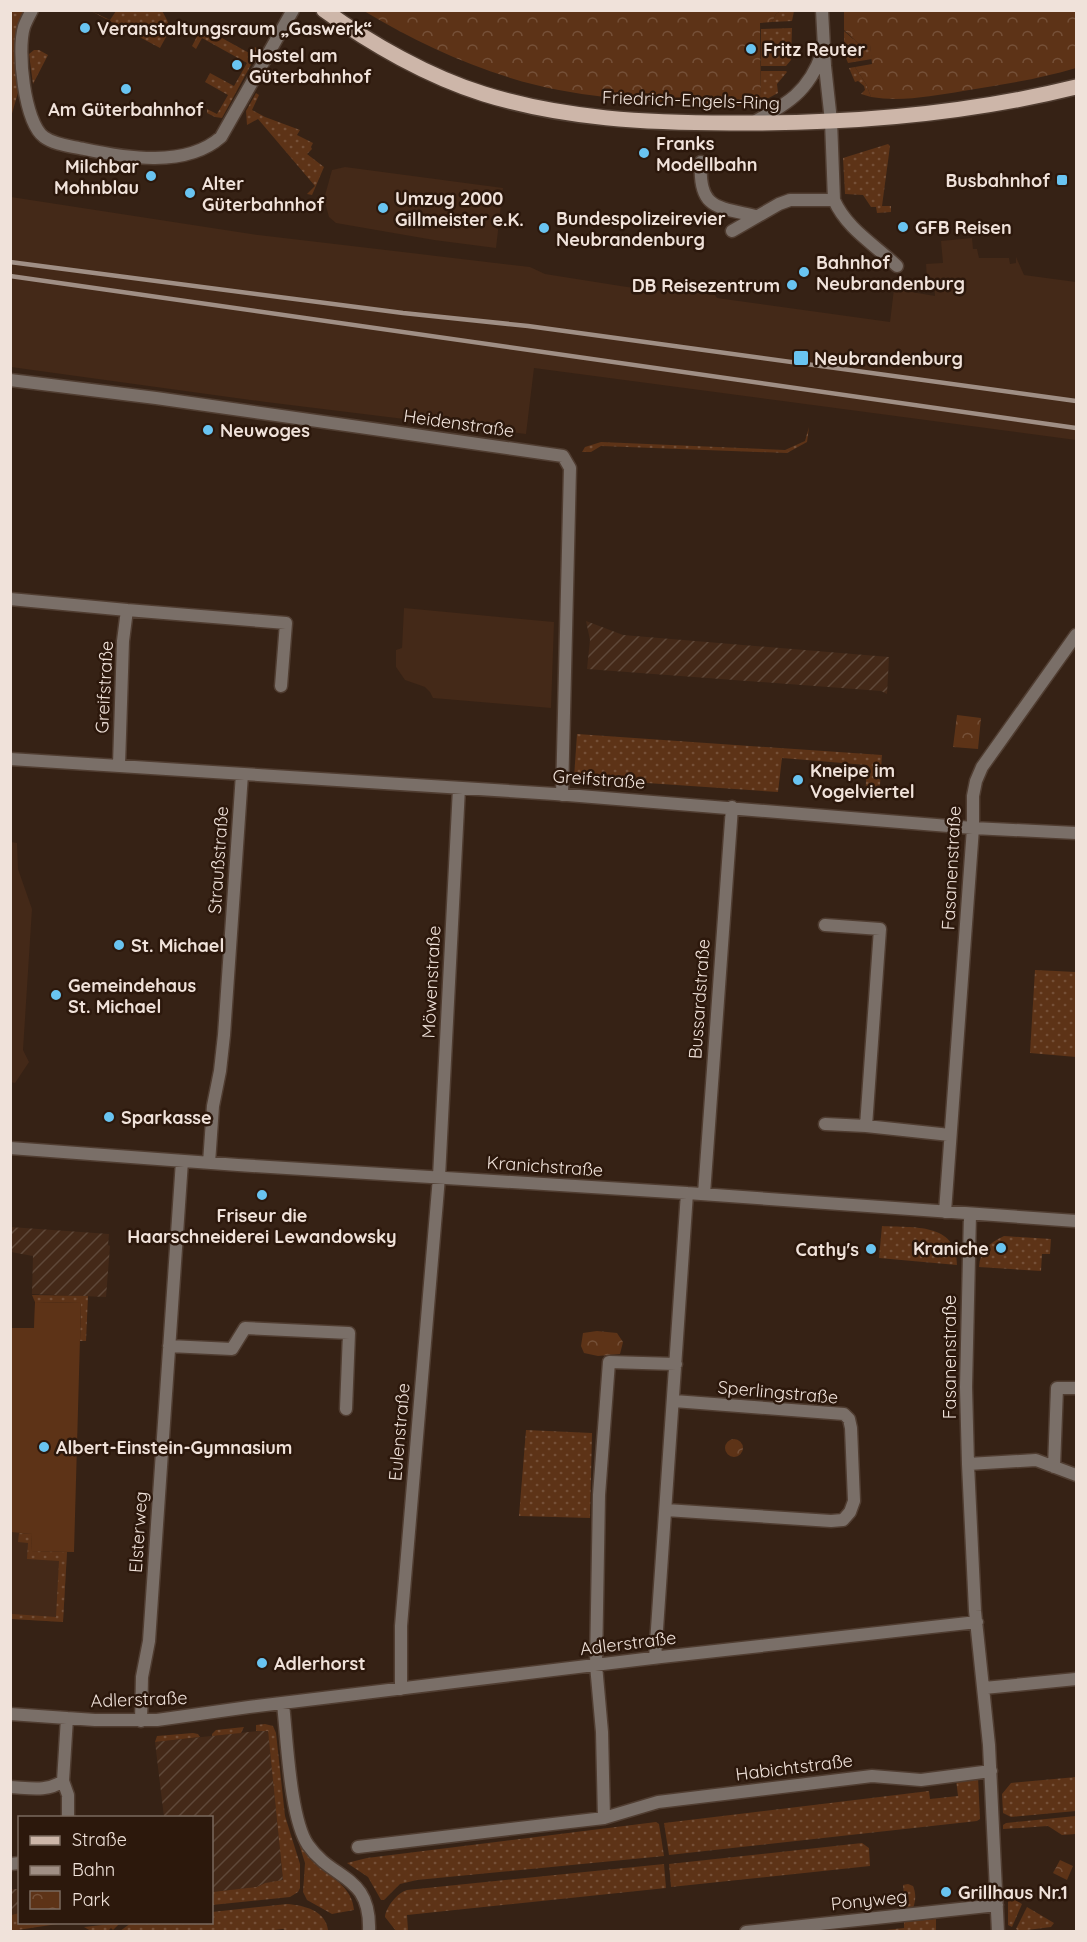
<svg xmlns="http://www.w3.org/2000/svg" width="1087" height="1942" viewBox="0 0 1087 1942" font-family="Quicksand,sans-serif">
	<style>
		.built { fill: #442918 }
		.industrial { fill: url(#industrial-furrows) }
		.grass { fill: url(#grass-dots) }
		.park { fill: url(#park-crowns) }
		.pitch { fill: #5d3317 }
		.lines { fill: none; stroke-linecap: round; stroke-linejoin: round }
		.minor-casing { stroke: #503d31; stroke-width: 15 }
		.primary-casing { stroke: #503d31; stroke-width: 18 }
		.minor { stroke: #7a6f68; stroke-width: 12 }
		.primary { stroke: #cdb6a9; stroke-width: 15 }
		.rail { stroke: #a08f85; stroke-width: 4.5 }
		.poi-dot { fill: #69c4f1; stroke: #2c180c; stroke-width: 2 }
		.labels { text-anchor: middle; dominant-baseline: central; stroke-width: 5; stroke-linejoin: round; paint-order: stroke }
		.poi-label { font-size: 18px; font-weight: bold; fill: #f0e2da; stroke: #2c180c; text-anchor: start }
		.street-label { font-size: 18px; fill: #f0e2da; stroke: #2c180c }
	</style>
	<defs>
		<pattern id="industrial-furrows" width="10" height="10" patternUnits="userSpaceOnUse" patternTransform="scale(1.5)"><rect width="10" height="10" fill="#442918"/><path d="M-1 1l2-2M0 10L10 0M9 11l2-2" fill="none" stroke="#5f4839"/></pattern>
		<pattern id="grass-dots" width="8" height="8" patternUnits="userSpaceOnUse" patternTransform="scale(1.5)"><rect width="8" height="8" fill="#5d3317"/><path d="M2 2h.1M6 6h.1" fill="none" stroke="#755038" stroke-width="1.8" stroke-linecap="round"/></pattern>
		<pattern id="park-crowns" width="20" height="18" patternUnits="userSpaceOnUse" patternTransform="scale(1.5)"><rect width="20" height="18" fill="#5d3317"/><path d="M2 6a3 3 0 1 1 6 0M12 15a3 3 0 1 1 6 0" fill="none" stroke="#755038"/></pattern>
	</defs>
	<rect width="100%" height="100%" fill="#362215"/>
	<path class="built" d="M345,167L503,188L496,248L434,240L336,223L329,217L324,199L332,170Z
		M11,197L258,235L530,267L545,274L627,287L678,293V290L715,295L717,298L890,322L894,289L935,296L934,279H927L926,264L943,263L941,241L972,238L973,249H977L979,258H1009L1010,264L1016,263V257L1024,275L1076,282V440L534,368L526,434L266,402L11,367Z
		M404,608L554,622L551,708L433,698L430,692L425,687L405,680L396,667V650L402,648Z
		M11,842L17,843L18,869L32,909L23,1050L29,1062L15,1083L10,1082Z
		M35,1302L74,1552H67L63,1622L12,1619L11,1628V1328H34Z"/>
	<path class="industrial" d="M586,621L623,635L889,657L887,694L881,691L587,669L590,640Z
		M10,1227L109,1234L108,1245L110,1246L106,1297L32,1294L33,1256L11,1252Z
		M268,1730L283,1881L265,1883L257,1887L212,1892V1818L164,1817L155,1742Z
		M11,1889H19V1913L11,1915Z"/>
	<path class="grass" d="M11,11H27L19,89L11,117Z
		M91,11L110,20L116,11H162C173,29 170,30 160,48Z
		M781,11H794L792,21L772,22L776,14Z
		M202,27L251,54L255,47L259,50L222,118L215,117L207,113V109L217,114L228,95L205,82L210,73L234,86L247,63L202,38L196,49L192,46Z
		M792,28L791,60L786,66H761V29Z
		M844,31L859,44L870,45L872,59L848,63L844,53Z
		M34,50H39L48,55L33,84L29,54Z
		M855,67L866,84L871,97L861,94L865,90L864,86L858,81L855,82L849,68Z
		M761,71H786L787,72L777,84L778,93L761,102Z
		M256,93L259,95L252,110L265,117L300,130L297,135L313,143L311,147L312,149L307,154L324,167L312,195L307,194L315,186L258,119L247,125L246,111Z
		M888,144L890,146L882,206H891V212L877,213L876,207H871L863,195L845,194L843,158Z
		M809,427L807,442L787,453L601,446L591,452H582L585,447L601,442L785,450L805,441Z
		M577,734L882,755L879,800L865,798L867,765L782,758L778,792L574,778Z
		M1035,970L1076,972V1057L1030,1053Z
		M882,1226C913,1228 957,1222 957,1265L879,1258Z
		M1004,1236L1051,1239L1050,1254H1042L1041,1271L979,1267C980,1251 989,1243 1004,1236Z
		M32,1295L88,1296L86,1341H80L81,1303L35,1302Z
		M526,1430L592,1433L590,1518L519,1516Z
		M19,1533L32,1534L31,1551L67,1552L63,1622L12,1619L11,1628V1604H12V1614L56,1617L59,1561L27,1559L28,1543L18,1542Z
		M265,1724L273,1726L276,1733L285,1816L300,1864V1888L298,1892L290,1897L212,1905V1892L257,1887L265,1883L283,1880L268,1731H256V1725Z
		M244,1727L241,1733L212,1736V1734L216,1730Z
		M193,1733L198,1734L200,1737L155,1742L157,1736Z
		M978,1777L980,1819L977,1821L669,1855L664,1823L929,1791L930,1799L958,1796L956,1779Z
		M1076,1777V1811L1011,1817L1003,1813L1002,1794L1011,1783Z
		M1076,1816V1834L1062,1835L1048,1826L1003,1829V1825L1006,1823Z
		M656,1822L659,1824L664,1856L417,1880L400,1884L384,1900H381L368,1877L347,1863L367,1858Z
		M298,1841C305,1850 311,1860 320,1867C335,1880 352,1888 354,1910L332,1914L307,1900L303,1892L305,1863Z
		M862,1843L869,1848L870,1866L671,1887L669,1864Z
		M664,1864L666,1888L407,1915L408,1931H396L385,1917C386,1907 397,1893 407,1890Z
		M908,1884L913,1886C916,1893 916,1900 913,1908L906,1912L903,1885Z
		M1008,1896L1022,1904L1012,1927L1008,1925Z
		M287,1904C304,1905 326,1911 328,1930L288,1932L283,1929L259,1932L120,1931L131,1923L212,1922V1912Z
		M1027,1907L1054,1923L1051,1927L1019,1931L1016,1929Z
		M19,1913L20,1922L64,1923L11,1931V1915Z
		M936,1919V1931H886V1930L904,1928V1922Z
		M120,1923L113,1930L111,1928L108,1931H91L84,1927Z"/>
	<path class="park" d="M364,11H781L776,14L772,22L760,23L761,102L743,106H722C661,101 596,100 536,85C476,70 417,43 364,11Z
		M844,11H1076V68C1039,79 1001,85 963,91C933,96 901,102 871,97L866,84L855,67L872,64L870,45L859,44L844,30Z
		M957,715L981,718L978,749L953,747Z
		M597,1331L617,1333L623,1342L620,1354L598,1356L584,1353L581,1346L583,1333Z
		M725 1448a9 9 0 1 1 18 0a9 9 0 1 1-18 0Z
		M1060,1860L1073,1866L1067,1880L1053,1873Z"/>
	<path class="pitch" d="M35,1302L81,1303L74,1552L31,1551L32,1534L11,1532V1328H34Z"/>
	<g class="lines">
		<defs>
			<path id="minor" d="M32,10C29,16 26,21 24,27C17,50 24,122 44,137C55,145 71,146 84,149C126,158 186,168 221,137L293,10
				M822,10L825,66L831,121L834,200
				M752,123C787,104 809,92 822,53
				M701,162C698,209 717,207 756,216
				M732,231L779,204L790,200H834C847,229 874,244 897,266
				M10,380L156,398L563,456L570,468L562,795
				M10,599L127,610
				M10,759L555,794L973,828L1076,833
				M119,765L123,641L127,610L286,623L281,686
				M825,925L880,929L866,1126
				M825,1124L866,1126L950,1135
				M10,1148L238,1165L687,1193L1076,1221
				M209,1163L213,1106L220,1071L224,1035L242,774
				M704,1194L732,807
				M945,1212L973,828V796L976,781L982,767L1076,635
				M970,1214L966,1387L968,1464L975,1611L989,1745L998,1932
				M169,1346L232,1349L245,1328L349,1333L346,1409
				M968,1464L1036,1460L1076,1475
				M1054,1467L1057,1388H1076
				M666,1510L831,1521L843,1520L850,1512L854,1501L851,1428L849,1419L844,1414L674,1401
				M655,1658L687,1193
				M984,1688L1076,1679
				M401,1689V1626L439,1177L459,788
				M283,1704C287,1739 290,1819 308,1845C333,1881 371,1874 369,1931
				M10,1714L95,1720H157L249,1707L661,1657L977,1622
				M141,1721L142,1677L149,1641L182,1161
				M63,1781L68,1795V1818
				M10,1787C30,1788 47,1792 63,1781L67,1718
				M604,1818L602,1732L596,1665L599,1495L609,1362L676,1364
				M358,1847L604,1818L658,1802L872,1776L921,1780L991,1771
				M10,1864L20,1863
				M746,1932L997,1905"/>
			<path id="primary" d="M324,10C371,44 429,77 484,94C564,119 648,123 731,123C847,124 963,115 1076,87"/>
		</defs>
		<use href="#minor" class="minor-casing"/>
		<use href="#primary" class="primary-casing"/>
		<use href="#minor" class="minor"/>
		<use href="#primary" class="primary"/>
		<path class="rail" d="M10,262L403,313L528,326L1076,401
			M10,276L1076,428"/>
	</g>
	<g class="poi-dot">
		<circle cx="85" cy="28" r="6"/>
		<circle cx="751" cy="49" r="6"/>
		<circle cx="237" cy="65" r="6"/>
		<circle cx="126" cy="89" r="6"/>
		<circle cx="644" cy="153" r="6"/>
		<circle cx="151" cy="176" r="6"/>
		<rect x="1056" y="174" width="12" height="12" rx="3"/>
		<circle cx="190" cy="193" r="6"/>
		<circle cx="383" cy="208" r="6"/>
		<circle cx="903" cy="227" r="6"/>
		<circle cx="544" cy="228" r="6"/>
		<circle cx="804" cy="272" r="6"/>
		<circle cx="792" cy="285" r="6"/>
		<rect x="793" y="350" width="16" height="16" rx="3"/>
		<circle cx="208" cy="430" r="6"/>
		<circle cx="798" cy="780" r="6"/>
		<circle cx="119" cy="945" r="6"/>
		<circle cx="56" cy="995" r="6"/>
		<circle cx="109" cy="1117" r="6"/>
		<circle cx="262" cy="1195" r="6"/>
		<circle cx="1001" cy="1248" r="6"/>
		<circle cx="871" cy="1249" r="6"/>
		<circle cx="44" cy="1447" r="6"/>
		<circle cx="262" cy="1663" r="6"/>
		<circle cx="946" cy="1892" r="6"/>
	</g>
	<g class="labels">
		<g class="poi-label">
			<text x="97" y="28">Veranstaltungsraum „Gaswerk“</text>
			<text x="763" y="49">Fritz Reuter</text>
			<text x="249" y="55">Hostel am<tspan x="249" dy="21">Güterbahnhof</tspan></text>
			<text x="126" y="109" text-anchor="middle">Am Güterbahnhof</text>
			<text x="656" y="143">Franks<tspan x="656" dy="21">Modellbahn</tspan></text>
			<text x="139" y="166" text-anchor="end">Milchbar<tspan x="139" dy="21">Mohnblau</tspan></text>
			<text x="1050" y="180" text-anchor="end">Busbahnhof</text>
			<text x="202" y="183">Alter<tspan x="202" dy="21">Güterbahnhof</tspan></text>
			<text x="395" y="198">Umzug 2000<tspan x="395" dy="21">Gillmeister e.K.</tspan></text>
			<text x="556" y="218">Bundespolizeirevier<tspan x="556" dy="21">Neubrandenburg</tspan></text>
			<text x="915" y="227">GFB Reisen</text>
			<text x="816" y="262">Bahnhof<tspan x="816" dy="21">Neubrandenburg</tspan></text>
			<text x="780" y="285" text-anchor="end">DB Reisezentrum</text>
			<text x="814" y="358">Neubrandenburg</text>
			<text x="220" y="430">Neuwoges</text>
			<text x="810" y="770">Kneipe im<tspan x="810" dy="21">Vogelviertel</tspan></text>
			<text x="131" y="945">St. Michael</text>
			<text x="68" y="985">Gemeindehaus<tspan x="68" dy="21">St. Michael</tspan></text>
			<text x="121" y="1117">Sparkasse</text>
			<text x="262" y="1215" text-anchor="middle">Friseur die<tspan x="262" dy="21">Haarschneiderei Lewandowsky</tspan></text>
			<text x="989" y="1248" text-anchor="end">Kraniche</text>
			<text x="859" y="1249" text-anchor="end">Cathy's</text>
			<text x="56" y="1447">Albert-Einstein-Gymnasium</text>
			<text x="274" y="1663">Adlerhorst</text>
			<text x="958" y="1892">Grillhaus Nr.1</text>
		</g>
		<g class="street-label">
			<text transform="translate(691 100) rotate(2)">Friedrich-Engels-Ring</text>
			<text transform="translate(459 423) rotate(8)">Heidenstraße</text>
			<text transform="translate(104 687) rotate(-87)">Greifstraße</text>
			<text transform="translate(599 779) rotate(4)">Greifstraße</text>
			<text transform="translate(218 860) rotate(-86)">Straußstraße</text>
			<text transform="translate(951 868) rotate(-87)">Fasanenstraße</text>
			<text transform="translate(431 982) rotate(-87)">Möwenstraße</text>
			<text transform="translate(699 999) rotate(-86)">Bussardstraße</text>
			<text transform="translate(545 1166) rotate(4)">Kranichstraße</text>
			<text transform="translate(949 1357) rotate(-90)">Fasanenstraße</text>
			<text transform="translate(778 1392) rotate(5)">Sperlingstraße</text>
			<text transform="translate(399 1432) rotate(-85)">Eulenstraße</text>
			<text transform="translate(138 1532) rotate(-86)">Elsterweg</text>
			<text transform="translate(628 1643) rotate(-7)">Adlerstraße</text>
			<text transform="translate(139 1699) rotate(-2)">Adlerstraße</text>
			<text transform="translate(794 1767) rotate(-7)">Habichtstraße</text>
			<text transform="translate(869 1900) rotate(-6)">Ponyweg</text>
		</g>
	</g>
	<rect width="1087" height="1942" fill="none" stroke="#f0e2da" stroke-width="24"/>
	<rect x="18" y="1816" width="195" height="108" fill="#2c180c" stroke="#7a695e" stroke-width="1.5"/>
	<rect x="30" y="1836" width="30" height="9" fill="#cdb6a9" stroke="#7a695e" stroke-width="1.5"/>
	<text x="72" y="1846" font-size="18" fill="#f0e2da">Straße</text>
	<rect x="30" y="1866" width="30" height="9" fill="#a08f85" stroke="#7a695e" stroke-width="1.5"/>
	<text x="72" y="1876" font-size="18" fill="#f0e2da">Bahn</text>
	<rect x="30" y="1891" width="30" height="18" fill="url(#park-crowns)" stroke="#7a695e" stroke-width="1.5"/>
	<text x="72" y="1906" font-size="18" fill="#f0e2da">Park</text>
</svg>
